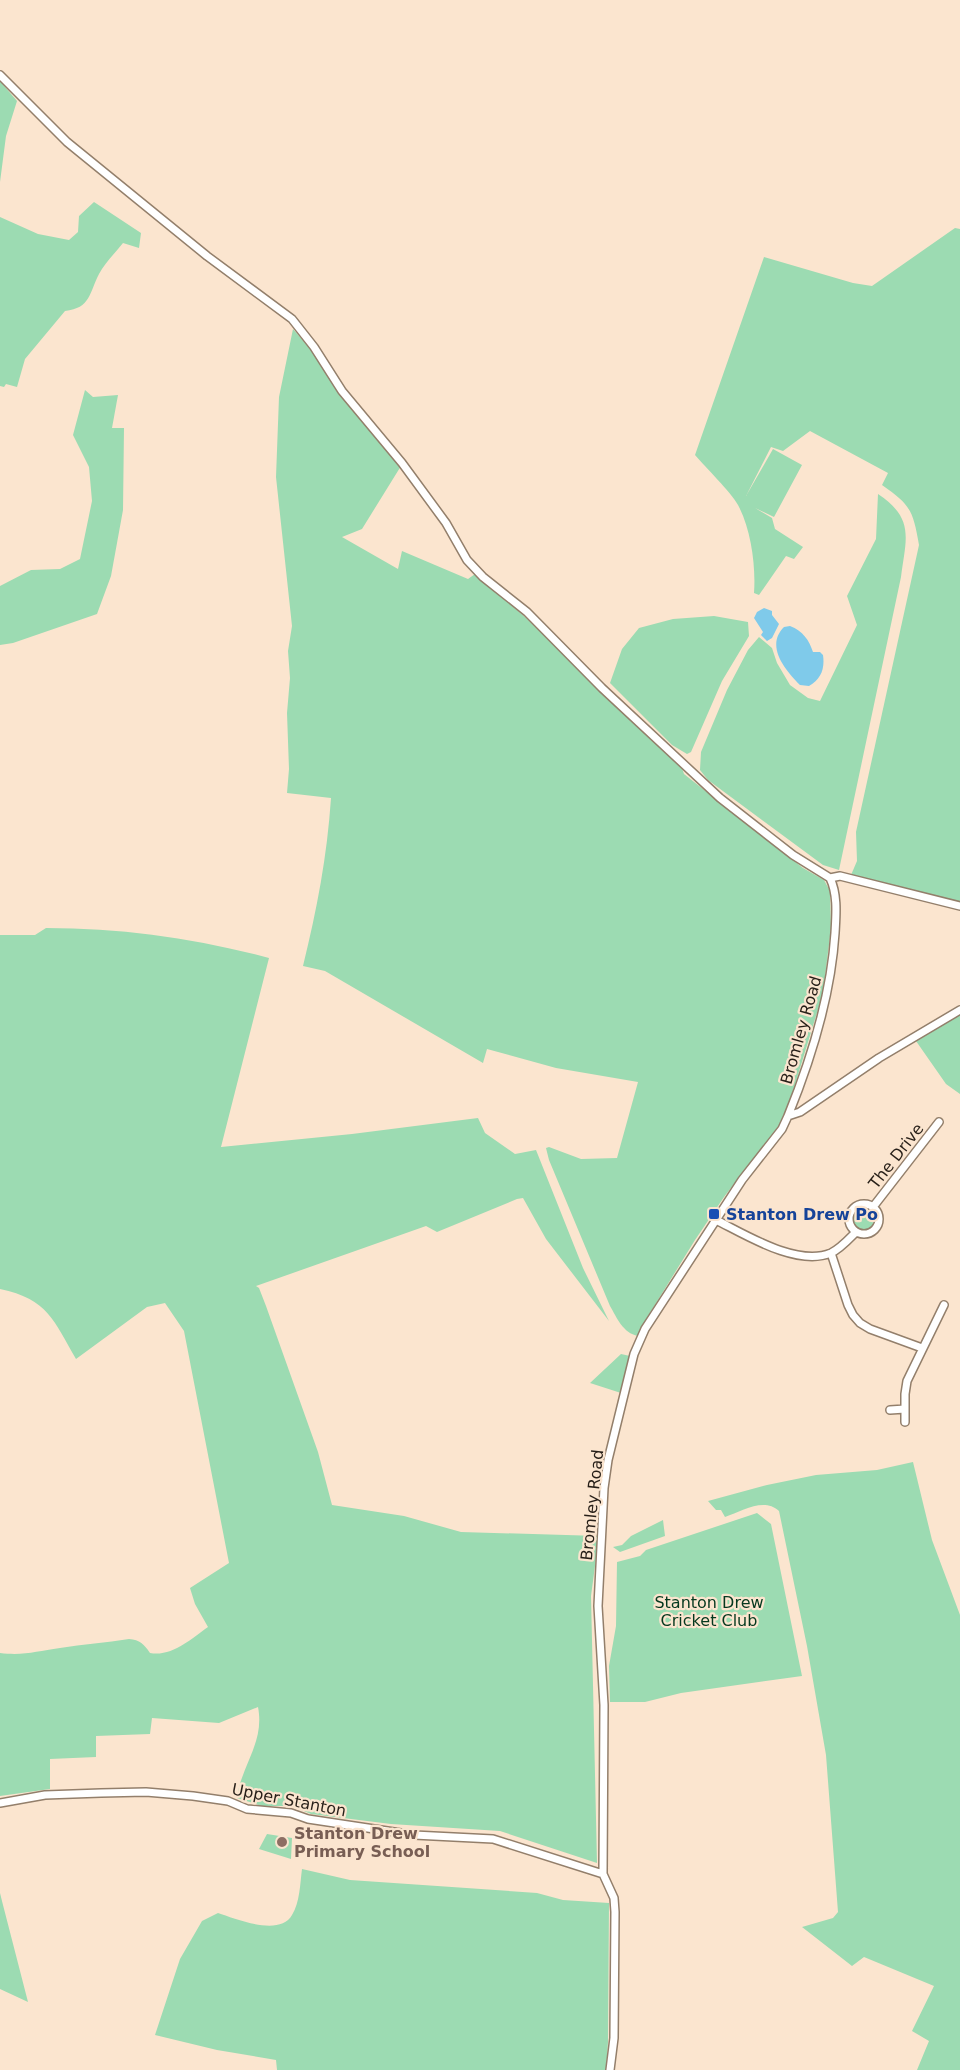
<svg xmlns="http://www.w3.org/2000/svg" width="960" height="2070" viewBox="0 0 960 2070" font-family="'DejaVu Sans',sans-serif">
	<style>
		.green { fill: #9cdbb2 }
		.water { fill: #7fcaea }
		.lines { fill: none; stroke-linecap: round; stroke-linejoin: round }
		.street-casing { stroke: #937f6b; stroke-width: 10 }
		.street { stroke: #fff; stroke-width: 7 }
		.transit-dot { fill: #1a4fb4; stroke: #fbe5cf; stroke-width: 2 }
		.education-dot { fill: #8d6e63; stroke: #fbe5cf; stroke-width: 2 }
		.labels { text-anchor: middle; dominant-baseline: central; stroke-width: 4.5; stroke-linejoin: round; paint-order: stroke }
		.street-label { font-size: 16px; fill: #271f18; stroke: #fbe5cf }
		.transit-label { font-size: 16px; font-weight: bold; fill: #164399; stroke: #fbe5cf; text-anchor: start }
		.park-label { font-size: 16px; fill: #04381e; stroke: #fbe5cf }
		.education-label { font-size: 16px; font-weight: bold; fill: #785e54; stroke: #fbe5cf; text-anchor: start }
	</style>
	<rect width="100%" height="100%" fill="#fbe5cf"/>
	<path class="green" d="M0,81L17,101L6,136L0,182Z
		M94,202L141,233L139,248L123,243C115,253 105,263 99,274C89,293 91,308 65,311L25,359L17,387L6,384L4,387L0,386V217L38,234L69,240L78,232L79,216Z
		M955,228L960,229V902L851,875L857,861L856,832L919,545C913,511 911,505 882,485L888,473L810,431L783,451L771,447L746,496L773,449L802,465L774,517L755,508L772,518L775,529L803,547L794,559L786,556L759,595L754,593C756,566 751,529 738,505C730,491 706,468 695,455L764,257L853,283L872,286Z
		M293,329L314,353L342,397L401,466L362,529L342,537L398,569L402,551L468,579L475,574L525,617L682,768L684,774L803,868L824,880L830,891L831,928L823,993L790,1101L780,1124L724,1197L695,1240L645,1321L638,1336C623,1333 617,1318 610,1306L549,1160L546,1148L549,1147L581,1159L617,1158L638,1082L556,1068L487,1049L483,1063L325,971L303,966C317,909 327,857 331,798L287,793L289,769L287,713L290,678L288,651L292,626L276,477L279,397Z
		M85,390L93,397L118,395L112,428H124L123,510L111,576L97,614L13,643L0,645V586L31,570L60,569L80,559L92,501L89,467L73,435Z
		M878,494C915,519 906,538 901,577L839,870L823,865L708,780L700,770L701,752L727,690L748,650L759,637L772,648L777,663L790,685L808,698L820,701L857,625L847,596L876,539Z
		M714,616L748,622L749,636L722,681L691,752L687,754L672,745L610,683L622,649L639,628L673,619Z
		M46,928C123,928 194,938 269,958L221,1147L352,1134L478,1118L485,1133L515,1154L536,1150L583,1268L609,1321L546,1239L523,1198L517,1199L437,1232L426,1226L256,1286L259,1288L266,1306L318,1452L332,1505L404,1516L461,1532L599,1536L591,1596L597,1863L500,1831L391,1824L311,1814L292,1806H262L237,1798C241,1765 265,1743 258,1707L219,1723L152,1718L150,1734L96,1736V1757L50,1759V1789L0,1796V1653C24,1656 37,1651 60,1648C83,1644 106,1643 129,1639C140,1640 144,1644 150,1653C172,1657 191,1639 208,1627L195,1604L190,1588L229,1563L184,1331L165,1303L147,1307L76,1359C54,1321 48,1299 0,1289V935H35Z
		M960,1014V1094L946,1084L916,1041Z
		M853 1219a11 11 0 1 1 22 0a11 11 0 1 1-22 0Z
		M621,1354L630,1356L621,1393L590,1383Z
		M913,1462L932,1540L960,1615V2070H917L929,2041L912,2031L934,1986L864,1957L852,1966L802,1927L833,1918L838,1912L826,1755L807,1646L779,1511C764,1497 742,1511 725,1517L721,1510H716L708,1501L767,1485L816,1475L877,1470Z
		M757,1513L771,1524L802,1676L681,1693L645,1702H610L609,1666L616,1626L617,1562L640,1556L646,1550Z
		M663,1520L665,1536L620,1552L613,1547L622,1545L631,1536Z
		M267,1834L292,1838L291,1859L259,1849Z
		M302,1869L350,1880L537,1893L563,1900L609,1903L608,2042L606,2070H277L276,2060L217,2050L155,2035L180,1959L202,1921L218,1913C236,1919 280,1937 292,1915C300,1902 300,1884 302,1869Z
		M0,1893L3,1905L28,2002L0,1989Z"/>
	<path class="water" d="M764,608L772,611V615L779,624L772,638L767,641L761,635L763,632L754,618L757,612Z
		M790,626C803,631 809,640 813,652H820L823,655C825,669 821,679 809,686L800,685C785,670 765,646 784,627Z"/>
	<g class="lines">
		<defs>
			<path id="street" d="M0,75L67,142L207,256L292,319L314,347L342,391L402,463L446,523L467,560L483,577L527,612L602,688L720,798L793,855L830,878
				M830,878L840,876L960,906
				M788,1116C812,1057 831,996 835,933C836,915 838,895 830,878
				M849 1219a15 15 0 1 1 30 0a15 15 0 1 1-30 0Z
				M873,1207L939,1122
				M716,1220C746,1235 797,1267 831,1253C840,1249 849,1239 856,1232
				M831,1253L848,1305L853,1315L860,1323L870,1329L922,1348
				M890,1410L905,1409
				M905,1422V1394L907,1381L944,1305
				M0,1803L45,1795L101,1793L146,1792L193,1796L228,1801L247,1809L291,1813L308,1819L414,1835L493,1839L603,1874
				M610,2070L614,2038L615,1912L614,1898L603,1874L604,1705L598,1606L604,1488L608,1460L634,1354L645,1329L742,1180L782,1129L788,1116L800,1112L879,1058L960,1010"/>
		</defs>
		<use href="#street" class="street-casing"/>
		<use href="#street" class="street"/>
	</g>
	<rect class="transit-dot" x="708" y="1208" width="12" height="12" rx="3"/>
	<circle class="education-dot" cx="282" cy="1842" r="6"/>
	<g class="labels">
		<g class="street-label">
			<text transform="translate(801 1030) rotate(-74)">Bromley Road</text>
			<text transform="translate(896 1156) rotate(-52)">The Drive</text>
			<text transform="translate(592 1505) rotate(-84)">Bromley Road</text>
			<text transform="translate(289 1800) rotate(11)">Upper Stanton</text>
		</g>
		<g class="transit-label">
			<text x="726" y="1214">Stanton Drew Po</text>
		</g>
		<g class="park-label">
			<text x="709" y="1602">Stanton Drew<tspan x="709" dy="18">Cricket Club</tspan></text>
		</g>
		<g class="education-label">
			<text x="294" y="1833">Stanton Drew<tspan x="294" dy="18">Primary School</tspan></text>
		</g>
	</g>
</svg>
